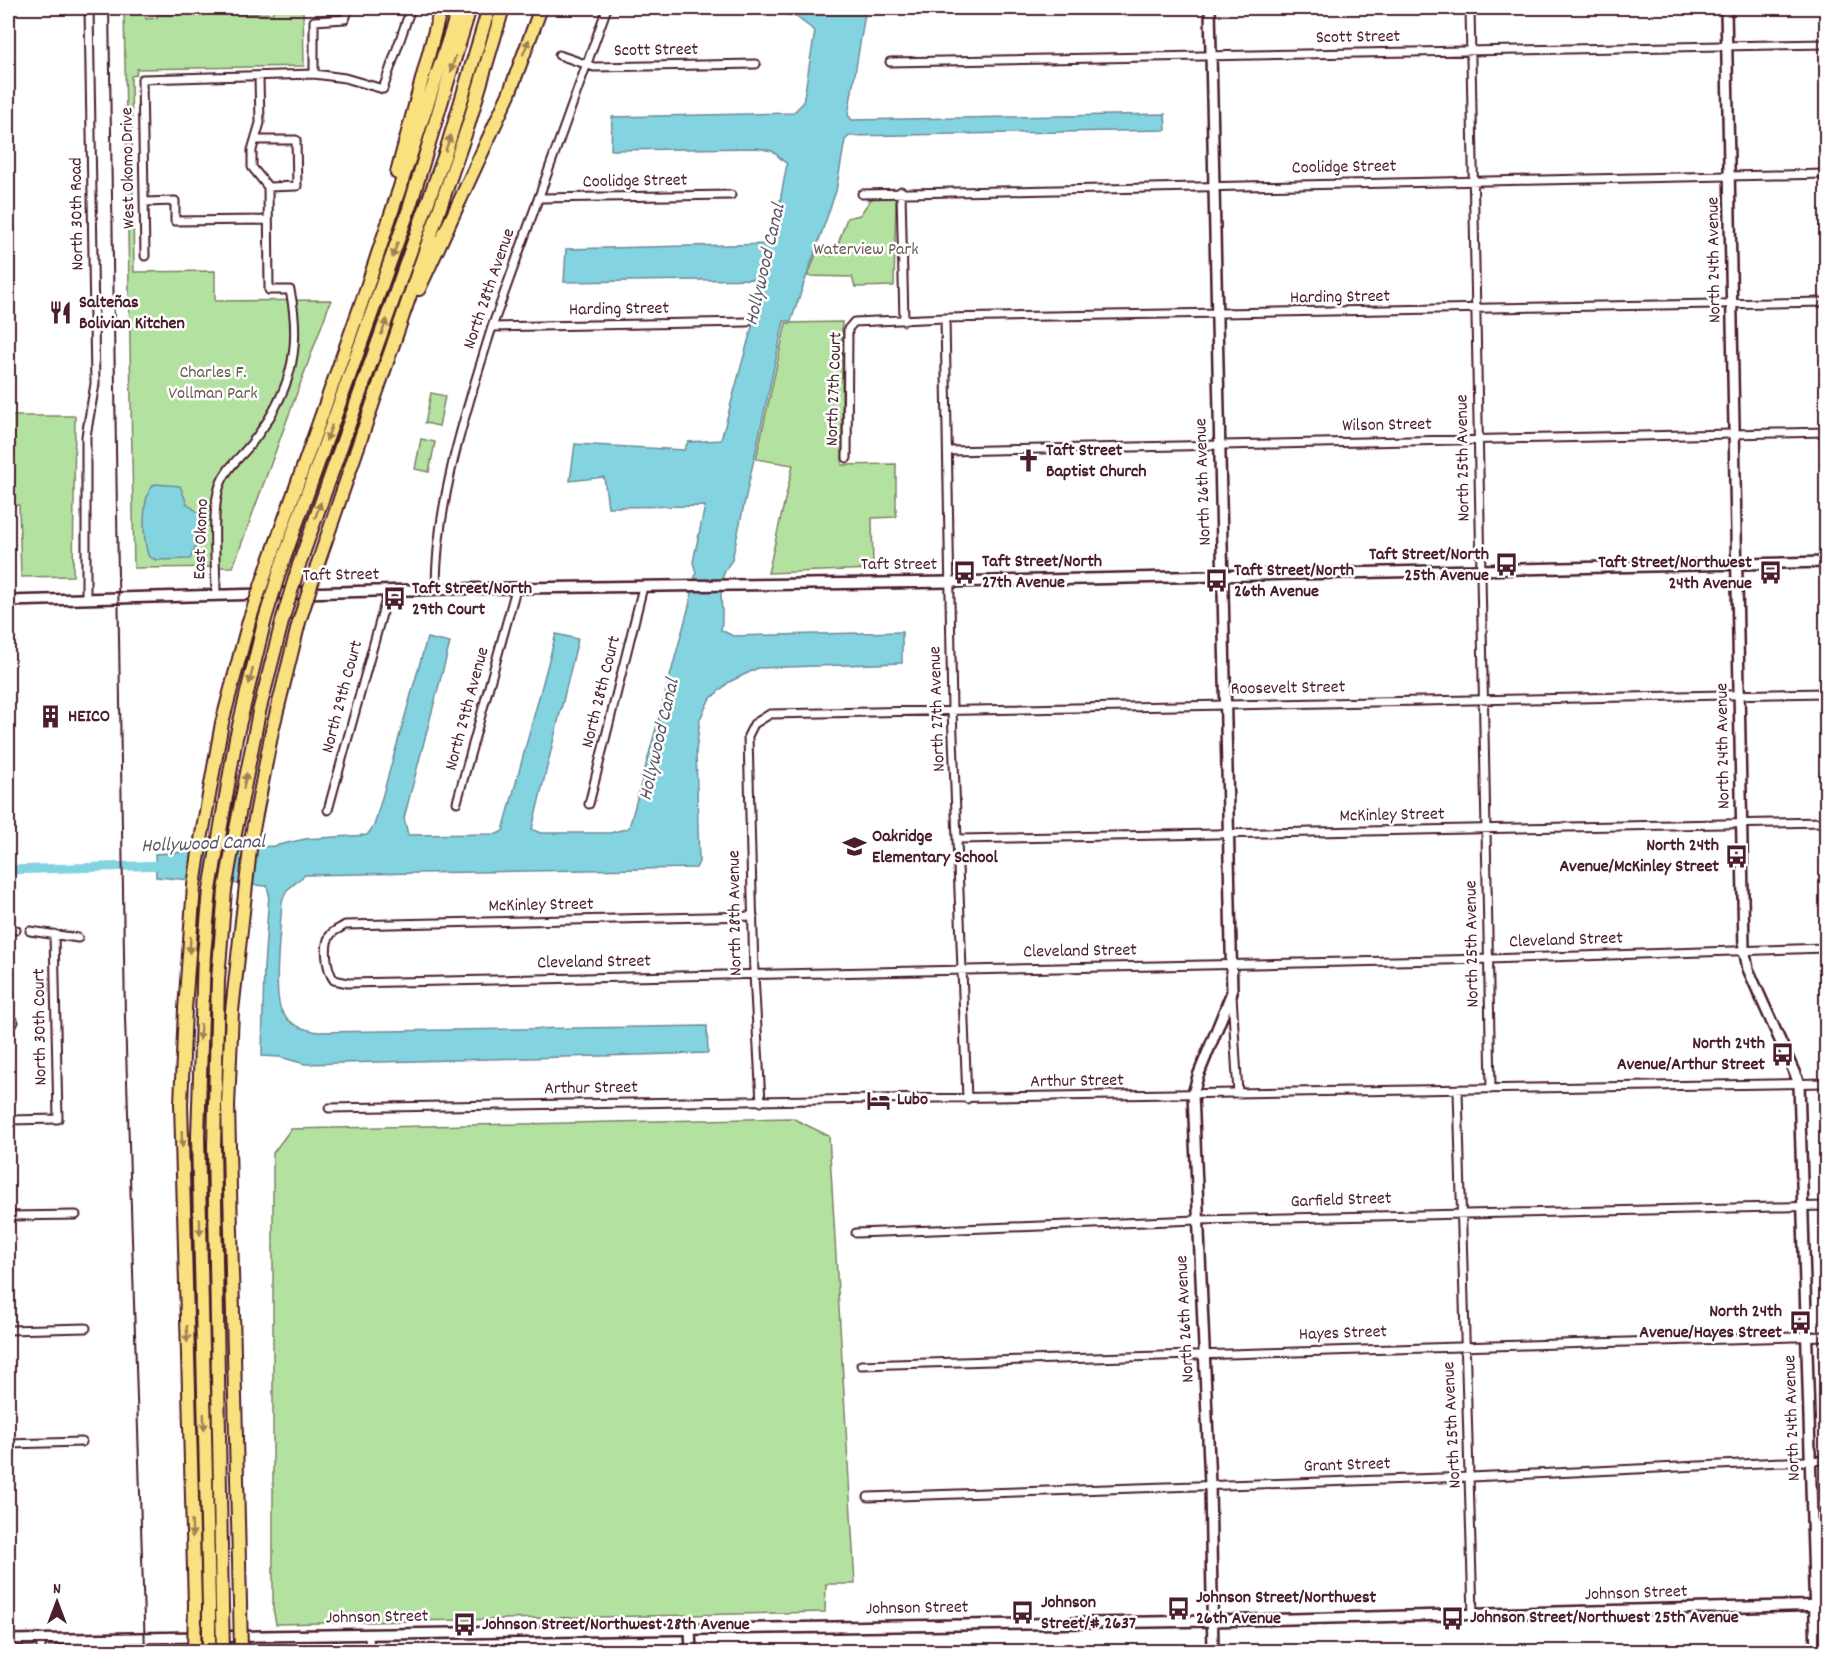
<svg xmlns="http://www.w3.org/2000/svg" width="1834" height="1659" viewBox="0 0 1834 1659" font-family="Dekko,sans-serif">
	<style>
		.green { fill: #b3e2a0; stroke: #7e8066; stroke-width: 1.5 }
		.water { fill: #84d3e1; stroke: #6d8b98; stroke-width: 1.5 }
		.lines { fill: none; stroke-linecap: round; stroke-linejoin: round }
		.canal { stroke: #84d3e1; stroke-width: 9 }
		.street-casing { stroke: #4a1f2b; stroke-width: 11 }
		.secondary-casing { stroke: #4a1f2b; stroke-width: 14 }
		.highway-casing { stroke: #4a1f2b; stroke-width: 16 }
		.street { stroke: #fff; stroke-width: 7 }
		.secondary { stroke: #fff; stroke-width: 9 }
		.highway { stroke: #fae180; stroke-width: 12 }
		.rail { stroke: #4a1f2b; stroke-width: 2 }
		.highway-bridge-casing { stroke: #4a1f2b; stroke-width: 16; stroke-linecap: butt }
		.highway-bridge { stroke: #fae180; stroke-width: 12 }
		.oneway { fill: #a28056 }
		.labels { text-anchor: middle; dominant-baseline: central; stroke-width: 5; stroke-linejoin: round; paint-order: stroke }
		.street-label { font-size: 18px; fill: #4a1f2b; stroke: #fff }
		.park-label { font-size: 18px; fill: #6a5a4e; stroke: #fff }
		.poi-label { font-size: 18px; font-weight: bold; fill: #4a1f2b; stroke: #fff; text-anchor: start }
		.water-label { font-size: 20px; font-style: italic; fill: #5b5562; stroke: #fff }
	</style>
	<rect width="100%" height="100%" fill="#fff"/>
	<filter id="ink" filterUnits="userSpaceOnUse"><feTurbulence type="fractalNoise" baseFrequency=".0167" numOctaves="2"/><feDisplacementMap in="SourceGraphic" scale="12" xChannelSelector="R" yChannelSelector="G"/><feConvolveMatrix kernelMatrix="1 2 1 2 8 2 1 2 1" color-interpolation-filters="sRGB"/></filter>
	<g filter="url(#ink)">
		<path class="green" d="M124,8H144L146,19L157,18V15L273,13V8H303L304,66L137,69L136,75L131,76L134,272L215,271V301L331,300L233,567L134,568Z
			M883,196L896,197L894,286L855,287L852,277L808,276L816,254L834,256L847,218L860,215L871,199Z
			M842,322V465L896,464V517L872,518L873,569L768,573L793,465L756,459L786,323Z
			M431,393L445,396L439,426L425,423Z
			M8,416H75L73,576L21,577L19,505H13L8,494Z
			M421,439L435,442L429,472L415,469Z
			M792,1118L829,1136L855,1584H826L825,1612L276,1624L273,1608V1153L291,1129Z"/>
		<path class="water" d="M658,8H866L848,115L852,120L1165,114L1166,130L849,136L845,140L836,191L791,321H784L732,560C712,585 726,602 721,630L733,636L902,632V663L758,668L729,682L709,700L700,719L696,752L699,862L696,868L305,875L287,890L282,901C281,924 272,995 282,1012C291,1026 303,1029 318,1032L707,1026L708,1053L305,1064L280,1057L262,1056L264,967L269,894L267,886L156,877L155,854L274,846L305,839L367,835L374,826L427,638L450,643L404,818L408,835L497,834L503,831L556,634L578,639L532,829L540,833H610L629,828L689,606L696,573L693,562L705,506L608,507L604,477L570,481L575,444L684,450L688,442L721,440L765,279L564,282L566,249L772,244L787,164L772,151L757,148L611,150L612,117L793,113L803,103L815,31L795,16L763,11L658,12Z
			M155,484L180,486L187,504L199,513L196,546L190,559L157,560L149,557C142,543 141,492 155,484Z"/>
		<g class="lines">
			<path class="canal" d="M8,870L167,865"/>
			<defs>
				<path id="street" d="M1470,8L1491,1089
					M559,55L594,67L756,64
					M890,62L1826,44
					M314,74V21L345,19L349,8
					M256,140H296L297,186L268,187
					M901,191L904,321
					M862,194L1826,174
					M539,198L731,195
					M144,202L175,201V221L268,220
					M145,256L142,79L314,74L345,78L383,89L411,8
					M945,318L952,710L967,1099
					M492,327L747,322
					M949,451L1826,432
					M847,458L848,329L854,322L945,318L1826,302
					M436,589C436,501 466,411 492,327L607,8
					M216,595C216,566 211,509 220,485C226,468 240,458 251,444C289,396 303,351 290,290H269L268,187L252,167V150L260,123L259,77
					M86,599V436L95,384L89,8
					M457,802L516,589
					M589,804L643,587
					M328,810L388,592
					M959,839L1826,822
					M753,916L345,925C341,928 335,930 332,933C322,943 327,971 334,980L348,983L1489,959L1826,948
					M8,929L16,930
					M30,931L78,938
					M1232,995L1238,1094
					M8,1022H14
					M1458,1091L1473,1615
					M761,1102L754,974L748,736L754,724L770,714L1826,693
					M329,1108L1826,1083
					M8,1120L58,1119L54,934
					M8,1216L76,1215
					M856,1233L1197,1220L1826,1206
					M8,1330L86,1328
					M861,1365L1826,1336
					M8,1444L82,1442
					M868,1497L1471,1477L1826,1460
					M369,1636L370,1652
					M41,1639V1652"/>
				<path id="secondary" d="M1210,8L1232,992L1198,1076L1193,1094L1210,1485L1213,1652
					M1726,8L1744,949L1748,969L1799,1083L1816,1652
					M8,601L448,589L950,582L1826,562
					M690,1629L691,1652
					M8,1640L1212,1621L1826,1605"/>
				<path id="highway" d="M397,173L441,8
					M419,289L509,94L541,8
					M299,565L446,151L489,8
					M268,566L364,296L459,8
					M317,566L468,126L503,8
					M281,567L409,209L470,8
					M240,1603L228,1106L232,1011L251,840L272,731L299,622
					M195,1605L181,1104L185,1009L194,886L201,840L222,723L249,621
					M209,1606L198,1136L204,955L210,890L236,738L265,619
					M222,1606L214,1146L218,980L225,890L234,839L259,712L283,618"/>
			</defs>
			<use href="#street" class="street-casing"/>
			<use href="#secondary" class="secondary-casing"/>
			<use href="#highway" class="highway-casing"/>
			<use href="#street" class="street"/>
			<use href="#secondary" class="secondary"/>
			<use href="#highway" class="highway"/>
			<path class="rail" d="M109,8L125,1017L145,1652"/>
			<defs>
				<path id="highway-bridge" d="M283,618L299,565
					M265,619L281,567
					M249,621L268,566
					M299,622L317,566
					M240,1603L241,1652
					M209,1606V1652
					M222,1606L223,1652
					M194,1652L195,1605"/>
			</defs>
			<use href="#highway-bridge" class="highway-bridge-casing"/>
			<use href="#highway-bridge" class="highway-bridge"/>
		</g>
		<defs><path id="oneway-solid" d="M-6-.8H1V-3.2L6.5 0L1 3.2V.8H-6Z" transform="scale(1.5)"/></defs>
		<g class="oneway">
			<use href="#oneway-solid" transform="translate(526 47) rotate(-69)"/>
			<use href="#oneway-solid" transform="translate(453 64) rotate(107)"/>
			<use href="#oneway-solid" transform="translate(448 143) rotate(-72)"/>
			<use href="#oneway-solid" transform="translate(395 250) rotate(109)"/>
			<use href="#oneway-solid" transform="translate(384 327) rotate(-70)"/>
			<use href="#oneway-solid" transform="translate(329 433) rotate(110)"/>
			<use href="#oneway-solid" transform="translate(318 510) rotate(-70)"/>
			<use href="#oneway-solid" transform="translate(251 676) rotate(104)"/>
			<use href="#oneway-solid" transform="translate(245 781) rotate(-79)"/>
			<use href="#oneway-solid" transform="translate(190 945) rotate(94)"/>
			<use href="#oneway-solid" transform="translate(200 1032) rotate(93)"/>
			<use href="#oneway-solid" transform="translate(182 1139) rotate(88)"/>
			<use href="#oneway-solid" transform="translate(200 1227) rotate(89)"/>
			<use href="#oneway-solid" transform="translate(187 1334) rotate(88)"/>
			<use href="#oneway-solid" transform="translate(204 1422) rotate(89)"/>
			<use href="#oneway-solid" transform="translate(192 1529) rotate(88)"/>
		</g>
	</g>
	<defs>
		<symbol id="restaurant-bare" viewBox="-9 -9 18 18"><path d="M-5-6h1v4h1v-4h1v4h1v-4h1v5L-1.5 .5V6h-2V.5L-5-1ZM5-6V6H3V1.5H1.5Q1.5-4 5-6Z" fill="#4a1f2b" stroke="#fff" stroke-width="2.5" paint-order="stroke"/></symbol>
		<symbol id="church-bare" viewBox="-9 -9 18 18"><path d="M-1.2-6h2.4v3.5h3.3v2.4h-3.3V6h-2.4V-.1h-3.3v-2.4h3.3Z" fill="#4a1f2b" stroke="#fff" stroke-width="2.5" paint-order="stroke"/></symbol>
		<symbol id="bus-bare" viewBox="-9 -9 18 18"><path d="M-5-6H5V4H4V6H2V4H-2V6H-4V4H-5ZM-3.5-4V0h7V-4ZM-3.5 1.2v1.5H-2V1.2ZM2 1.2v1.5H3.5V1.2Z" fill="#4a1f2b" stroke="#fff" stroke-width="2.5" paint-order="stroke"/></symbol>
		<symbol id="building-bare" viewBox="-9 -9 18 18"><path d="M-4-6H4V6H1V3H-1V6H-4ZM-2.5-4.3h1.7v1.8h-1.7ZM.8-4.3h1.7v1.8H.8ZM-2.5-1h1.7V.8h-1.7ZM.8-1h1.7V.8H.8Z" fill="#4a1f2b" stroke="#fff" stroke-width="2.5" paint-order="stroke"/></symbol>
		<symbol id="school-bare" viewBox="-9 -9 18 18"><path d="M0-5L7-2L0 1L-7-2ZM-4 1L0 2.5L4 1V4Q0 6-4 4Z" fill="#4a1f2b" stroke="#fff" stroke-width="2.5" paint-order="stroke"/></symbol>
		<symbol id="hotel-bare" viewBox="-9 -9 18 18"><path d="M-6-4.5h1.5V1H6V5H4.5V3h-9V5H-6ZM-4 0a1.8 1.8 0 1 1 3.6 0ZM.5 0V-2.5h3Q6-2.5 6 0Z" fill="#4a1f2b" stroke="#fff" stroke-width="2.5" paint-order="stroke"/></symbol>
	</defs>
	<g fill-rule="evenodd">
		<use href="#restaurant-bare" x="44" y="296" width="33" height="33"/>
		<use href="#church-bare" x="1012" y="444" width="33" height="33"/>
		<use href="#bus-bare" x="1490" y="548" width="33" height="33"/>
		<use href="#bus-bare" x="948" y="556" width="33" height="33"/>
		<use href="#bus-bare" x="1754" y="556" width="33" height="33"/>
		<use href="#bus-bare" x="1200" y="564" width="33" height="33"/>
		<use href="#bus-bare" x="378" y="582" width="33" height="33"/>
		<use href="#building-bare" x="34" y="700" width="33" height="33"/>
		<use href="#school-bare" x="838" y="830" width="33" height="33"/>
		<use href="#bus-bare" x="1720" y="840" width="33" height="33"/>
		<use href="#bus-bare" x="1766" y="1038" width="33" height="33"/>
		<use href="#hotel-bare" x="862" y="1084" width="33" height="33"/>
		<use href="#bus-bare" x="1784" y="1306" width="33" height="33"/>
		<use href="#bus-bare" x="1162" y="1592" width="33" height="33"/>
		<use href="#bus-bare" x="1006" y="1596" width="33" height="33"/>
		<use href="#bus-bare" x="1436" y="1602" width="33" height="33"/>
		<use href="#bus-bare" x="448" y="1608" width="33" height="33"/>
	</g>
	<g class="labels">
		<g class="street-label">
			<text transform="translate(1358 38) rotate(-1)">Scott Street</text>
			<text transform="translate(656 51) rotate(-1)">Scott Street</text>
			<text transform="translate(129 168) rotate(-91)">West Okomo Drive</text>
			<text transform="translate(1344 168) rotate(-1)">Coolidge Street</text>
			<text transform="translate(635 182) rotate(-1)">Coolidge Street</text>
			<text transform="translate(78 214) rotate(-91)">North 30th Road</text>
			<text transform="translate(1715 260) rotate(-91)">North 24th Avenue</text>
			<text transform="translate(490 289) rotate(-71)">North 28th Avenue</text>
			<text transform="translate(1340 298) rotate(-1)">Harding Street</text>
			<text transform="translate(619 310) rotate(-1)">Harding Street</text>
			<text transform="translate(835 389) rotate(-88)">North 27th Court</text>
			<text transform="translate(1387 426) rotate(-1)">Wilson Street</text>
			<text transform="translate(1464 458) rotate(-91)">North 25th Avenue</text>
			<text transform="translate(1204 482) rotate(-92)">North 26th Avenue</text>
			<text transform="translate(202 539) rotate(-88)">East Okomo</text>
			<text x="899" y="565">Taft Street</text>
			<text transform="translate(341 576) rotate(-1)">Taft Street</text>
			<text transform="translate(1288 689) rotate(-1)">Roosevelt Street</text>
			<text transform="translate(602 692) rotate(-76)">North 28th Court</text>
			<text transform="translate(343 697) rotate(-75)">North 29th Court</text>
			<text transform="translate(468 709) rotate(-75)">North 29th Avenue</text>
			<text transform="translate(938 709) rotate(-92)">North 27th Avenue</text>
			<text transform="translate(1724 746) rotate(-91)">North 24th Avenue</text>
			<text transform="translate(1392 816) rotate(-1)">McKinley Street</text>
			<text transform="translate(541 906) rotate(-1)">McKinley Street</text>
			<text transform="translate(736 913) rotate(-91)">North 28th Avenue</text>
			<text transform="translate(1566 941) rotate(-2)">Cleveland Street</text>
			<text transform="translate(1473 944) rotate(-91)">North 25th Avenue</text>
			<text transform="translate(1080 952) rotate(-1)">Cleveland Street</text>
			<text transform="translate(594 963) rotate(-1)">Cleveland Street</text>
			<text transform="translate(41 1027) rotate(-91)">North 30th Court</text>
			<text transform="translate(1077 1082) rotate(-1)">Arthur Street</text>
			<text transform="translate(591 1089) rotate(-1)">Arthur Street</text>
			<text transform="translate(1341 1201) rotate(-2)">Garfield Street</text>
			<text transform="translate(1186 1319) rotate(-93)">North 26th Avenue</text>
			<text transform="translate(1343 1334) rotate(-2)">Hayes Street</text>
			<text transform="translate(1793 1418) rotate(-92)">North 24th Avenue</text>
			<text transform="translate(1453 1425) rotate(-93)">North 25th Avenue</text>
			<text transform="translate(1347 1466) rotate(-2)">Grant Street</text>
			<text transform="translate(1636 1594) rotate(-2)">Johnson Street</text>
			<text transform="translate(917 1609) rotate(-1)">Johnson Street</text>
			<text transform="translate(377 1618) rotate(-1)">Johnson Street</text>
		</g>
		<g class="park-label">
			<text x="866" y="250">Waterview Park</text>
			<text x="213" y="373">Charles F.<tspan x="213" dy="21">Vollman Park</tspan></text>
		</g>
		<g class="poi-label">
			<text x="79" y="303">Salteñas<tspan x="79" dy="21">Bolivian Kitchen</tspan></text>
			<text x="1046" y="451">Taft Street<tspan x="1046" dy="21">Baptist Church</tspan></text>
			<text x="1489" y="555" text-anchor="end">Taft Street/North<tspan x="1489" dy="21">25th Avenue</tspan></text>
			<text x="982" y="562">Taft Street/North<tspan x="982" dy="21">27th Avenue</tspan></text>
			<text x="1752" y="563" text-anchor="end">Taft Street/Northwest<tspan x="1752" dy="21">24th Avenue</tspan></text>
			<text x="1234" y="571">Taft Street/North<tspan x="1234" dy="21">26th Avenue</tspan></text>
			<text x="412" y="589">Taft Street/North<tspan x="412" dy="21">29th Court</tspan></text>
			<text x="68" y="717">HEICO</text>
			<text x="872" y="837">Oakridge<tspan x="872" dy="21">Elementary School</tspan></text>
			<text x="1719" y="846" text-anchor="end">North 24th<tspan x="1719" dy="21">Avenue/McKinley Street</tspan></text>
			<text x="1765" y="1044" text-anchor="end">North 24th<tspan x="1765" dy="21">Avenue/Arthur Street</tspan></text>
			<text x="897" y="1100">Lubo</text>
			<text x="1782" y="1312" text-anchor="end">North 24th<tspan x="1782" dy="21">Avenue/Hayes Street</tspan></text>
			<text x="1196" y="1598">Johnson Street/Northwest<tspan x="1196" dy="21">26th Avenue</tspan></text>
			<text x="1041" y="1603">Johnson<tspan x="1041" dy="21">Street/# 2637</tspan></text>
			<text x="1470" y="1618">Johnson Street/Northwest 25th Avenue</text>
			<text x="482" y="1625">Johnson Street/Northwest 28th Avenue</text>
		</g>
		<g class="water-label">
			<text transform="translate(766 265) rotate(-77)">Hollywood Canal</text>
			<text transform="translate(660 740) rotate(-77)">Hollywood Canal</text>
			<text transform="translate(203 845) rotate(-2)">Hollywood Canal</text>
		</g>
	</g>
	<rect width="1834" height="1659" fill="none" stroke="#fff" stroke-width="30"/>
	<rect x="15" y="15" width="1804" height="1629" fill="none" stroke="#4a1f2b" stroke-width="2" filter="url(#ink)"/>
	<g transform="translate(57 1602)" stroke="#ffffff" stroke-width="4.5" paint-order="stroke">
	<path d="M0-4.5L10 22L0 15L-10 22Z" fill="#4a1f2b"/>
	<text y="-9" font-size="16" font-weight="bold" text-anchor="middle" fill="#4a1f2b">N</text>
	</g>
</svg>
